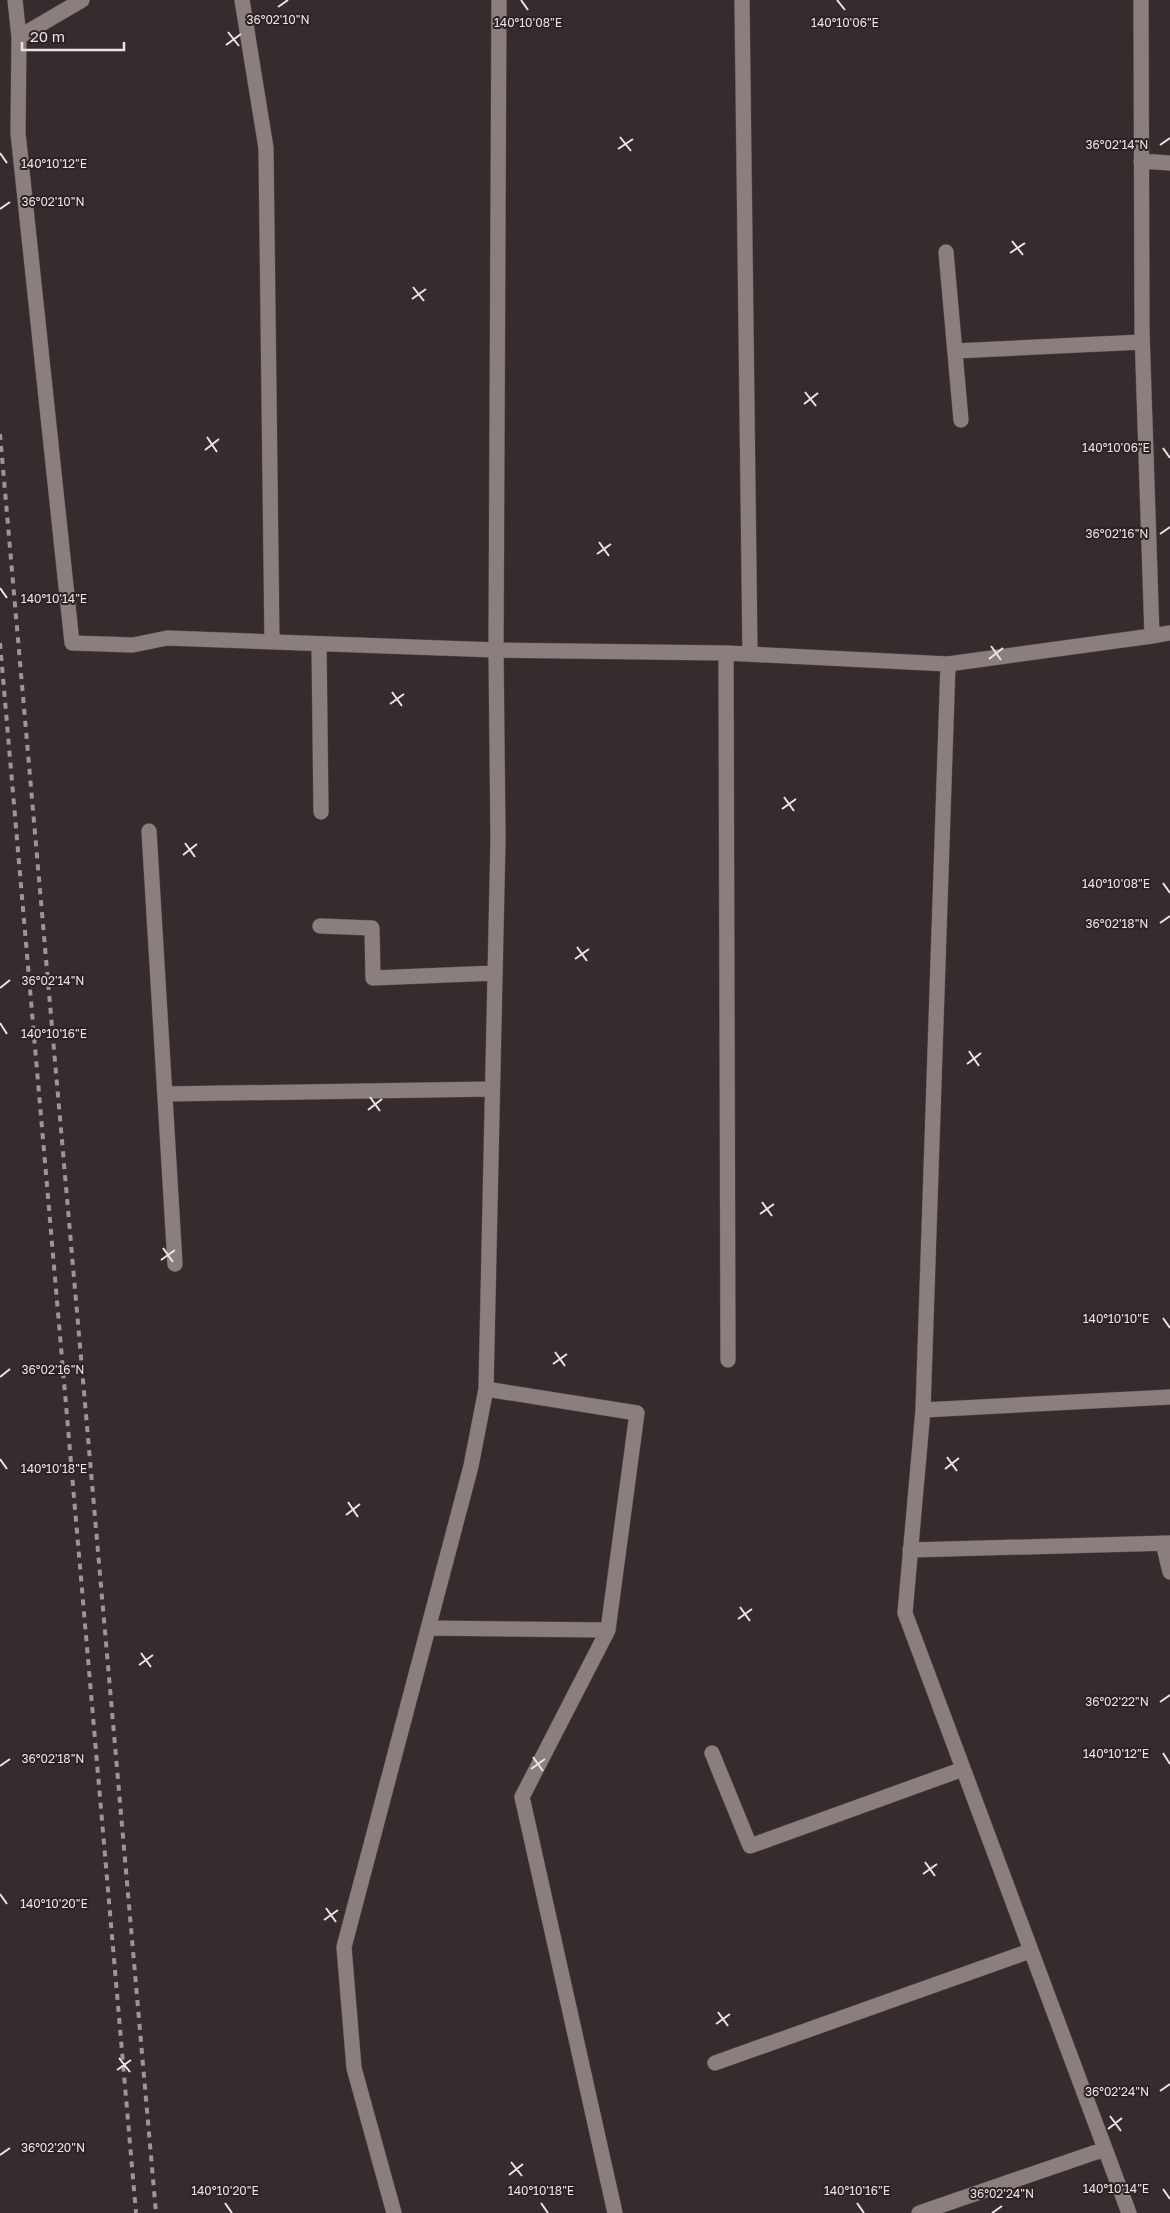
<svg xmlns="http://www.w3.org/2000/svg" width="1170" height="2213" viewBox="0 0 1170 2213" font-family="'Golos Text',sans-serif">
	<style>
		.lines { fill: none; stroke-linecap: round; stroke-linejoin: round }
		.minor-casing { stroke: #534a4c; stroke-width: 16 }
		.minor { stroke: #8b7e7f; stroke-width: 15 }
		.rail { stroke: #9e9596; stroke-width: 4; stroke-dasharray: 6 6; stroke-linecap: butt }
		.ticks { fill: none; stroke: #ebe4e5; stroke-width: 2 }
		.ticks-label { font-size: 12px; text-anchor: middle; fill: #ebe4e5; stroke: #2d2224; stroke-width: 4; stroke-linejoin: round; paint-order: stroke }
	</style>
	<rect width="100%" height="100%" fill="#372c2d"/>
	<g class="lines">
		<defs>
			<path id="minor" d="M15,0L19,37L18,133L72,643L133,645L167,638L496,650L726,653L948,664
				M242,0L266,148L272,642
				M742,0L750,654
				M19,37L82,0
				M1141,161L1170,163
				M946,252L961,420
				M955,351L1142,342
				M1152,636L1170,633
				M319,644L321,812
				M726,653L728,1360
				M149,831L175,1264
				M320,926L372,928L373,978L495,973
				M165,1094L492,1089
				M486,1389L637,1413L608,1630L522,1797L615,2213
				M923,1410L1170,1397
				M1163,1543L1170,1572
				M910,1550L1170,1543
				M428,1628L608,1630
				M712,1753L750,1846L963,1769
				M715,2063L1030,1951
				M394,2213L354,2068L344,1947L471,1466L486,1389L498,839L496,650L499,0
				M919,2213L1105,2149
				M1129,2213L905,1613L923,1410L948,664L1152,636L1142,332L1141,0"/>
		</defs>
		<use href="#minor" class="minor-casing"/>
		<use href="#minor" class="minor"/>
		<path class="rail" d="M0,434L156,2213
			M0,643L136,2213"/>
	</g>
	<path class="ticks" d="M521,0L528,10M837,0L845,10M278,7L288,0M228,32L239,46M226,45L241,34M620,137L631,151M1160,145L1170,138M618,149L633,139M0,153L7,163M0,209L10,202M1012,241L1023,255M1010,253L1025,243M413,287L424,301M412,299L426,289M805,392L816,406M804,404L818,393M207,437L217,452M1163,448L1170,458M205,450L219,439M1160,534L1170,527M599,542L609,556M597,554L611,544M0,588L7,598M991,646L1001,660M989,659L1003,648M392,692L402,706M390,704L404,694M784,797L794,811M782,809L796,799M185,843L195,857M183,855L197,844M1163,883L1170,893M1160,923L1170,916M577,947L587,961M575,959L589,949M0,988L10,980M0,1023L7,1034M969,1051L979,1066M967,1064L981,1053M370,1097L380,1111M368,1110L382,1099M762,1202L772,1216M760,1214L774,1204M163,1248L173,1262M161,1260L175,1250M1163,1318L1170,1328M555,1352L565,1366M553,1364L567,1354M0,1377L10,1369M947,1457L957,1471M0,1459L7,1469M945,1469L959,1458M348,1502L358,1517M346,1515L360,1504M740,1607L750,1621M738,1619L752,1609M141,1653L151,1667M139,1665L153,1655M1160,1702L1170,1695M1163,1753L1170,1764M533,1757L543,1771M0,1766L10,1759M531,1769L545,1759M925,1862L935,1876M923,1874L937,1864M0,1894L7,1904M326,1908L336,1922M324,1920L338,1910M718,2012L728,2026M716,2024L730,2014M119,2058L130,2072M117,2070L131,2060M1160,2091L1170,2084M1110,2116L1121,2131M1108,2129L1122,2118M0,2155L10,2148M511,2162L522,2176M509,2175L523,2164M1163,2189L1170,2199M225,2203L232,2213M541,2203L548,2213M857,2203L864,2213M992,2213L1002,2206"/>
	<g class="ticks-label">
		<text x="278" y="24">36°02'10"N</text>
		<text x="528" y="27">140°10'08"E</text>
		<text x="845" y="27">140°10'06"E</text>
		<text x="1117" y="149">36°02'14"N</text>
		<text x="54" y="168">140°10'12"E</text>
		<text x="53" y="206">36°02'10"N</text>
		<text x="1116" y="452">140°10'06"E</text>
		<text x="1117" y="538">36°02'16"N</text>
		<text x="54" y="603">140°10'14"E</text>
		<text x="1116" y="888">140°10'08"E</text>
		<text x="1117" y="928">36°02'18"N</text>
		<text x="53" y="985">36°02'14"N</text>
		<text x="54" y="1038">140°10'16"E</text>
		<text x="1116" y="1323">140°10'10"E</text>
		<text x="53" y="1374">36°02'16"N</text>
		<text x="54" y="1473">140°10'18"E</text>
		<text x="1117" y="1706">36°02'22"N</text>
		<text x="1116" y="1758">140°10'12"E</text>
		<text x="53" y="1763">36°02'18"N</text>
		<text x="54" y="1908">140°10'20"E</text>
		<text x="1117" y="2096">36°02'24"N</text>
		<text x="53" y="2152">36°02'20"N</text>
		<text x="1116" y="2193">140°10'14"E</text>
		<text x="225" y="2195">140°10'20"E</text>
		<text x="541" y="2195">140°10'18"E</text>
		<text x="857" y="2195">140°10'16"E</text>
		<text x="1002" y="2198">36°02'24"N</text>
	</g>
	<path d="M22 42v8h102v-8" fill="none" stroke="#ebe4e5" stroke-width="2.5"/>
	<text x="30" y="42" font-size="15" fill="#ebe4e5" stroke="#2d2224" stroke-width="4" paint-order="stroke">20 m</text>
</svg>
